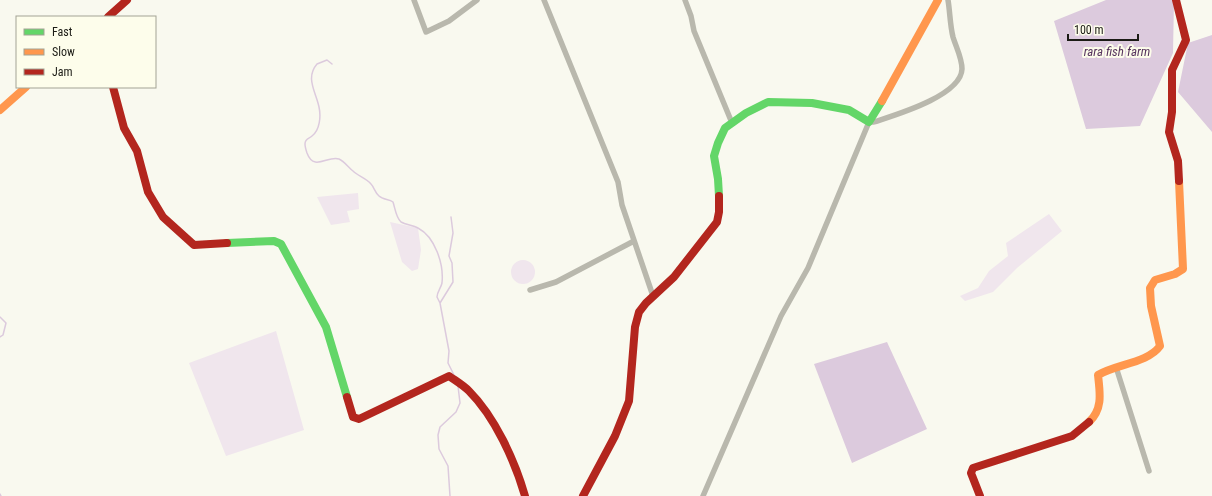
<svg xmlns="http://www.w3.org/2000/svg" width="1212" height="496" viewBox="0 0 1212 496" font-family="'Roboto Condensed',sans-serif">
	<style>
		.green { fill: #f0e6ed }
		.water { fill: #dccadd }
		.lines { fill: none; stroke-linecap: round; stroke-linejoin: round }
		.stream { stroke: #dccadd; stroke-width: 1.5 }
		.street { stroke: #b9b8ad; stroke-width: 5.5 }
		.fast { stroke: #63d668; stroke-width: 8 }
		.slow { stroke: #ff974d; stroke-width: 8 }
		.jam { stroke: #b3261e; stroke-width: 8 }
		.labels { text-anchor: middle; dominant-baseline: central; stroke-width: 4; stroke-linejoin: round; paint-order: stroke }
		.water-label { font-size: 13px; font-style: italic; fill: #57345e; stroke: #fdfdeb }
	</style>
	<rect width="100%" height="100%" fill="#f9f9ef"/>
	<path class="green" d="M358,193L359,209L347,211L350,222L331,225L317,197Z
		M1049,214L1062,231L1017,268L993,292L965,301L960,296L978,288L989,271L1008,256L1006,243Z
		M390,222L418,228L421,250L418,269L412,271L402,262Z
		M511 272a12 12 0 1 1 24 0a12 12 0 1 1-24 0Z
		M276,331L304,430L226,456L189,363Z"/>
	<path class="water" d="M1106,0H1174L1173,53L1140,126L1086,129L1054,21Z
		M1212,35V132L1178,92L1188,43Z
		M887,342L927,429L852,463L814,364Z"/>
	<g class="lines">
		<path class="stream" d="M332,64L327,60L317,64C305,78 316,92 319,107C321,116 320,130 312,136C309,139 305,138 305,144C305,147 306,150 307,153C314,172 328,155 339,159C344,161 349,168 353,171C358,176 366,178 371,184C374,187 375,193 379,196C383,200 389,199 393,202C395,208 396,218 401,222C406,225 413,225 418,228C435,237 444,264 442,283C441,288 437,292 437,297L440,303
			M451,217L453,233L449,256L452,263L453,282L440,303L449,351L448,363L454,375
			M0,317L6,323L3,335L0,337
			M0,494L1,496
			M450,496L448,466L439,449L438,435L440,427L456,412L460,403L458,386"/>
		<path class="street" d="M414,0L426,32L449,21L477,0
			M544,0L618,182L622,205L653,296
			M685,0L691,16L694,31L732,123
			M530,290L556,282L634,241
			M1116,367L1149,471
			M703,496L781,316L808,268L869,122H874C895,115 961,96 962,69C962,58 956,47 953,37C950,25 950,12 948,0"/>
		<path class="fast" d="M719,196L718,179L714,156L718,143L725,128L746,113L768,102L812,103L849,110L869,122L882,101
			M227,243L274,241L281,244L326,327L347,397"/>
		<path class="slow" d="M882,101L938,0
			M0,110L26,87
			M1089,422C1103,409 1100,393 1098,375C1116,364 1148,363 1160,346L1151,306L1150,288L1155,280L1175,274L1183,269L1179,181"/>
		<path class="jam" d="M1176,0L1186,40L1172,70V112L1169,132L1178,161L1179,181
			M108,17L127,0
			M113,87L124,128L137,151L148,192L163,217L194,245L227,243
			M347,397L353,417L359,419L449,376C456,381 463,385 469,391C495,417 515,461 525,496
			M583,496L615,436L629,401L635,327L639,312L646,303L674,277L717,222L719,212V196
			M980,496L971,473L973,468L1072,436L1089,422"/>
	</g>
	<g class="labels">
		<g class="water-label">
			<text x="1117" y="51">rara fish farm</text>
		</g>
	</g>
	<rect x="16" y="16" width="140" height="72" fill="#fdfdeb" stroke="#a3a395"/>
	<rect x="24" y="29" width="20" height="6" fill="#63d668" stroke="#a3a395"/>
	<text x="52" y="36" font-size="12" fill="#1b1b15">Fast</text>
	<rect x="24" y="49" width="20" height="6" fill="#ff974d" stroke="#a3a395"/>
	<text x="52" y="56" font-size="12" fill="#1b1b15">Slow</text>
	<rect x="24" y="69" width="20" height="6" fill="#b3261e" stroke="#a3a395"/>
	<text x="52" y="76" font-size="12" fill="#1b1b15">Jam</text>
	<path d="M1068 34v6h70v-6" fill="none" stroke="#1b1b15" stroke-width="2"/>
	<text x="1074" y="34" font-size="12" fill="#1b1b15" stroke="#fdfdeb" stroke-width="3" paint-order="stroke">100 m</text>
</svg>
